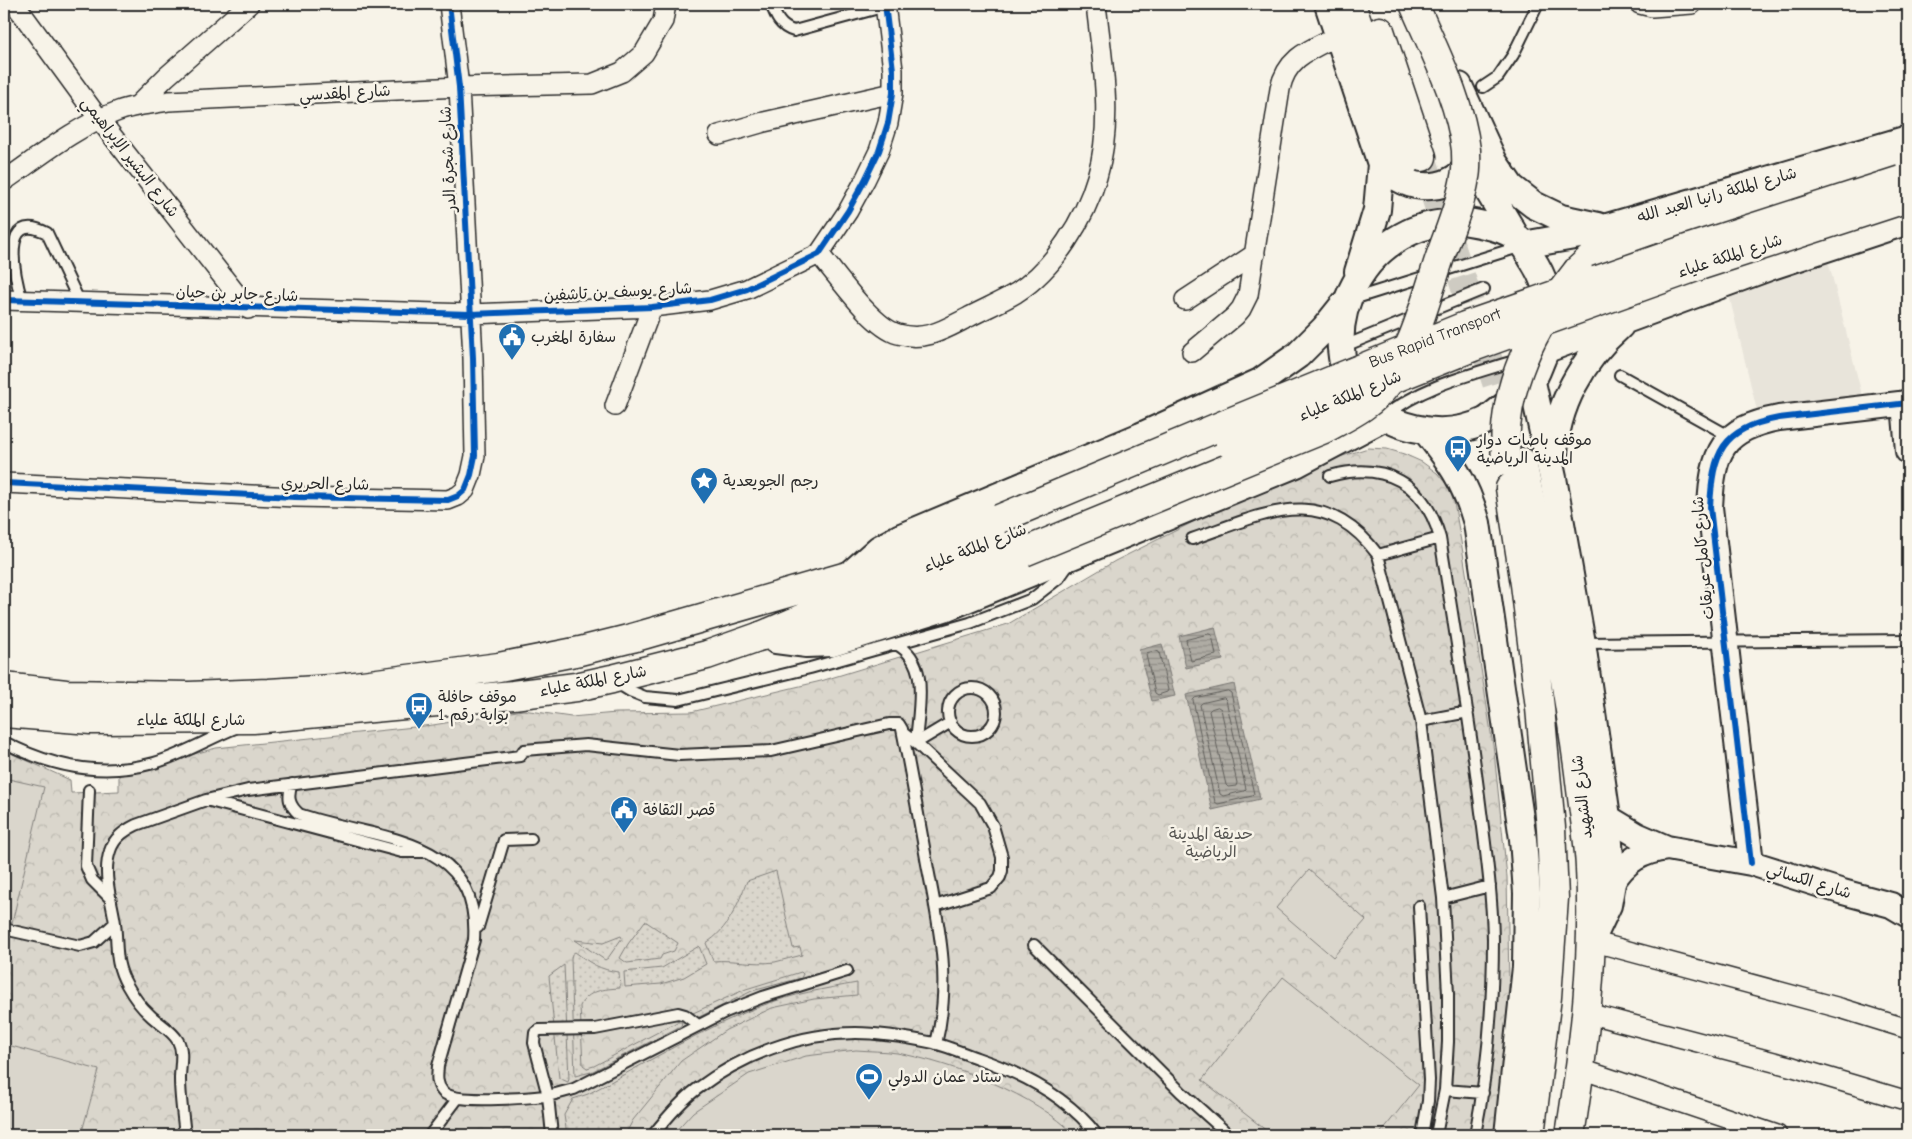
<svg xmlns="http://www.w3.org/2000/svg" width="1912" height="1139" viewBox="0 0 1912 1139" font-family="'Comic Neue','Playpen Sans Arabic',sans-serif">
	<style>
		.built { fill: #e8e4da }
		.forest { fill: url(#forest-crowns); stroke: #82807c }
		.garden { fill: url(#garden-dots); stroke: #82807c }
		.pitch { fill: #dad6cc; stroke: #82807c }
		.water { fill: url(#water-rules); stroke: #7a7874 }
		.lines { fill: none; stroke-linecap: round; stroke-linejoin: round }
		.shore { stroke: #605f5b; stroke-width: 1 }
		.trunk-tunnel { stroke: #cecbc2; stroke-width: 28; stroke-dasharray: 28 14; stroke-linecap: butt }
		.service-casing { stroke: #2b2b2b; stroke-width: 14 }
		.minor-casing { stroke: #2b2b2b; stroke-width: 22 }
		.tertiary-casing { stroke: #2b2b2b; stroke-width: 28 }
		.secondary-casing { stroke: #2b2b2b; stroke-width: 30 }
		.primary-casing { stroke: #2b2b2b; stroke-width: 31 }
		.trunk-casing { stroke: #2b2b2b; stroke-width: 31 }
		.service { stroke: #f7f3e8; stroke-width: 10 }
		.minor { stroke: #f7f3e8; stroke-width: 19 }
		.tertiary { stroke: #f7f3e8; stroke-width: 24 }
		.secondary { stroke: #f7f3e8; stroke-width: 26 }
		.primary { stroke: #f7f3e8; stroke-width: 28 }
		.trunk { stroke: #f7f3e8; stroke-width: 28 }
		.primary-bridge-casing { stroke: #2b2b2b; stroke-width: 31; stroke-linecap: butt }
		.trunk-bridge-casing { stroke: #2b2b2b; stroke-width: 31; stroke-linecap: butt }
		.primary-bridge { stroke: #f7f3e8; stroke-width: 28 }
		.trunk-bridge { stroke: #f7f3e8; stroke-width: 28 }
		.cycleway-casing { stroke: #f7f3e8; stroke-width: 9 }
		.cycleway { stroke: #0057b8; stroke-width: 6 }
		.labels { text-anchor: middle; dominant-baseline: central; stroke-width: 5; stroke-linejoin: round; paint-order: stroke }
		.street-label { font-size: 16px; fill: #2b2b2b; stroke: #f7f3e8 }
		.poi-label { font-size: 16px; fill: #2b2b2b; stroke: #f7f3e8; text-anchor: start }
		.park-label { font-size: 16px; fill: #575653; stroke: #f7f3e8 }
	</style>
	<defs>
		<pattern id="forest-crowns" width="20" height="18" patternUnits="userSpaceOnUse" patternTransform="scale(1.25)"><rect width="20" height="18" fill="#dad6cc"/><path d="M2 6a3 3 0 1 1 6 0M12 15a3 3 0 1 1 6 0" fill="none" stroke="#bbb8af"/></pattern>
		<pattern id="garden-dots" width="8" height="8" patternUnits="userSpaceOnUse" patternTransform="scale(1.25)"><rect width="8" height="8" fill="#dad6cc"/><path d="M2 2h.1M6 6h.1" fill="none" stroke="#bbb8af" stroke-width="1.8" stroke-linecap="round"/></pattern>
		<pattern id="water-rules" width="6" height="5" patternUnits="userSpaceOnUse" patternTransform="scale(1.25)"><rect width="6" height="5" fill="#afaca4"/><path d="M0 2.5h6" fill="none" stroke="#8f8c86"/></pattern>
	</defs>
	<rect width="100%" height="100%" fill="#f7f3e8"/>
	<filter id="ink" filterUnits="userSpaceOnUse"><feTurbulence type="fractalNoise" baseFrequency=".02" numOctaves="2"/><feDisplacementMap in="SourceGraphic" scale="10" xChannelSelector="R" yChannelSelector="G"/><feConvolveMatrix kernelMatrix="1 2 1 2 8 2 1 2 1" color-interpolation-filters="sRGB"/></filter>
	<g filter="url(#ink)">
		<path class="built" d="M1828,260L1863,399L1758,415L1729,295Z"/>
		<path class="forest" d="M1368,448L1387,449L1404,454L1422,462L1437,473L1448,486L1454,502L1463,553L1494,752L1507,877L1509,983L1502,1091L1493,1135H4V750L70,780L71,793L119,791V775L146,771L165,762L216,748L433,725L523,710L571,717L616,713L691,712L821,681L1008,624L1115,561L1295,471Z"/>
		<path class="garden" d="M776,871L793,948L800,947L802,955C793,957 784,960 775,962C754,965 733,959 713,961L706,943C728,930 738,904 747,881Z
			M645,921L678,943L674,951L662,955L660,959L627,963L620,958L628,944Z
			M621,936L622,938L608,958L605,960L575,940L603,943Z
			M699,946L706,964L684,977L661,984L625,987L624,972L662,968Z
			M575,952C590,963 600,970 619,972L620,988C604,989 588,990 580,1006L583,1065L587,1068L594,1066L677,1022H682L681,1026L591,1072L575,1076L571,958L572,954Z
			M564,965L569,1079L568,1082L559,1078L549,976Z
			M801,972L803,974L801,978L752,991L695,1019L693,1013L746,989Z
			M857,983V995L814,999L772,1008L726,1030L681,1061L633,1120L625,1135H567L564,1115L573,1099L588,1094C645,1064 701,1029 761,1006C792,994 824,989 857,983Z"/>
		<path class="pitch" d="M4,778L44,787L12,923L4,921Z
			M1309,870L1366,920L1333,957L1276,908Z
			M1283,977L1419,1085L1379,1135H1272L1202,1080Z
			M4,1044L99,1070L81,1135H4Z
			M856,1050C869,1051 884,1051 897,1053C953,1063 1036,1095 1075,1135H672L693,1112L749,1074L806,1056Z"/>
		<path class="water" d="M1215,627L1223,660L1186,668L1179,636Z
			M1162,644L1175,696L1152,701L1139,650Z
			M1234,684L1260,799L1212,810L1186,695Z"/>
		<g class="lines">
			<path class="shore" d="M1209,634L1212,635L1216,655L1191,661L1186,640Z
				M1156,651L1159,652L1168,690L1167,692L1158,695L1155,693L1146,655L1147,653Z
				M1228,691L1231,693L1254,794L1252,796L1218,804L1215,802L1193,700L1195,698Z
				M1224,698L1226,700L1246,789L1244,791L1223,796L1220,794L1200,705L1202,703Z
				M1218,707L1221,709L1237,783L1236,786L1228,787L1226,785L1209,711L1211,709Z"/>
			<path class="trunk-tunnel" d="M1422,157L1510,425"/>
			<defs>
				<path id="service" d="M771,4C776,17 780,27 794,31L886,6
					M1483,87L1498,77L1513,55L1538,4
					M1353,299L1522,246
					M22,301C14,274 0,209 47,233L80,303
					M1342,347L1484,289
					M1620,375L1731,437
					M1385,416C1423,385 1474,374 1520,359
					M1330,476C1385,461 1425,483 1440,538C1454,624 1468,710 1479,796C1485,844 1492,891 1493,939C1493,1005 1488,1070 1475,1135
					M1192,539C1263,515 1322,480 1378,555L1421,721L1443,898L1448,994V1042L1445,1090L1436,1135
					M1378,555L1440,538
					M1582,643L1908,640
					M896,644C931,662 918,709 916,743
					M617,683L630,691L645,697L678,700L810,668L970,623L1032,599L1059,578L1069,564
					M948 712a24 24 0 1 1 48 0a24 24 0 1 1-48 0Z
					M1421,721L1468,712
					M903,733L916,743L980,803L993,826L1002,857V871L1000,877L991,888L935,906
					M4,742C51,767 102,777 154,763C182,755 208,739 235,728
					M916,743L951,722
					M292,784C287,797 289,805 299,814C372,840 481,833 474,940L438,1066C437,1076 436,1084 443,1092C456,1105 528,1097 548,1096L534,1043L535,1033L539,1030L595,1029L678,1013L685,1015L698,1025
					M89,790L86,866L92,880L110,898
					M206,800L402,852H424
					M1443,898L1490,886
					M1419,906L1429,1080L1428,1101L1422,1135
					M478,927L504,840L531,839
					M4,929L80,946L94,942L115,923
					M1034,945L1181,1092L1229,1135
					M1445,1090L1483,1093
					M185,1135C183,1116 180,1097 180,1079C180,1066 184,1052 178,1041C172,1030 159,1024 150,1015C141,1007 133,996 127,985C114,962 118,948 115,923C112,901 102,874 110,851C114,838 124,831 136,825L206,800L248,790L520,756L524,750L586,745L679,755L771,751L889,724H899L902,729C911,774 919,819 927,864C939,926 952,980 936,1044
					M430,1135L458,1098
					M552,1135L548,1096L574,1089L725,1012L763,997L847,971
					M653,1135C665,1120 682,1100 697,1089C742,1055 799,1033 856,1033C882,1033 909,1038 934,1043C949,1047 963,1053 977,1058C1021,1073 1068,1097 1097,1135"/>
				<path id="minor" d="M15,4L99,119L248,309
					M1640,4L1652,7L1692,4
					M138,105L166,77L249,4
					M719,135L764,122L893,93
					M4,181C39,157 75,127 116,112C132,105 151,104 169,101L459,87L592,84L622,72L644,53L663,21L666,4
					M819,254C837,275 872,327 898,334C926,342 945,329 969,317C984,309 1001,302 1016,293C1054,269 1085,219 1097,177C1114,120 1102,61 1096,4
					M4,300L470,314L652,307L710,300L747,289L819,254L848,211L865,180L879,151L888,123L893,93V70L885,4
					M1185,300L1255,254
					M1192,352L1235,316L1241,309L1248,295L1280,89C1287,56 1312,49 1339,35
					M615,406L652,307
					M4,483L295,497L448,500L458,496L465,490L471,475L475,456L473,358L459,87L449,4
					M1591,941L1840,1008L1908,1029
					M1587,1013L1793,1067L1908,1101
					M1581,1069L1777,1135"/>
				<path id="tertiary" d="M1904,403L1908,451
					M1607,817L1637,835L1667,848L1751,863L1843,892L1891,905L1908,915
					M1751,863L1710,507C1713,452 1721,429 1779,418L1908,403
					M1612,883C1625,861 1642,851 1667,848"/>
				<path id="secondary" d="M1328,4L1381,164L1377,210L1358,272
					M1459,86L1494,162L1511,187L1534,205L1561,218L1598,226
					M1477,150L1489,192L1516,237
					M1381,164C1408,195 1456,195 1474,155
					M1463,221C1479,224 1504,227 1517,238C1523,243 1528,252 1532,259C1538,268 1542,276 1545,286C1548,293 1551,300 1552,308C1555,324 1549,344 1542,359C1539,366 1536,376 1531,382C1524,392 1515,399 1506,405C1499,410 1492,417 1485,421C1441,442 1385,429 1355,392C1347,382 1344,369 1342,357C1334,307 1362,255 1408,233C1425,224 1444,223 1463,221Z
					M1523,245L1580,235L1611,226L1908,139
					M1547,349L1772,266L1908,221
					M1532,382L1553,478L1582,643L1607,817L1612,883L1608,905L1591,941
					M1426,431C1452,464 1465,481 1477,523L1523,839L1527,893L1526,967L1508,1135
					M1554,457C1555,407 1583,358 1620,326
					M852,573L879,549L901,537L1141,436L1260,382L1298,355L1324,329L1344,304
					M776,640L807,644L832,643L947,607L1296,464L1385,417"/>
				<path id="primary" d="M4,687L66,694L189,696L269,693L332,689L499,667L580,651L632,638L851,575L999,519
					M4,713L91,720L253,719L513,695L576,687L612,679L707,655L761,636L893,580L1010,536L1230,444"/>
				<path id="trunk" d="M1351,4L1404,164
					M1380,31L1422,157
					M1578,270L1593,256L1612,246L1654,231L1908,156
					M1522,462C1545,571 1568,679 1581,789C1584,815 1589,842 1590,868C1595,958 1584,1047 1570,1135
					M1510,488L1525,584L1540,708L1551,828L1554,898L1547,997L1530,1135
					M761,636L815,630L969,576L1024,552"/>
			</defs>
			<use href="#service" class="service-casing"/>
			<use href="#minor" class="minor-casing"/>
			<use href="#tertiary" class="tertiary-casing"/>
			<use href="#secondary" class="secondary-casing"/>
			<use href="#primary" class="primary-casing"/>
			<use href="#trunk" class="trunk-casing"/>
			<use href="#service" class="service"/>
			<use href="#minor" class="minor"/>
			<use href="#tertiary" class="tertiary"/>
			<use href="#secondary" class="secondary"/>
			<use href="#primary" class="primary"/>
			<use href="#trunk" class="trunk"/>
			<defs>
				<path id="primary-bridge" d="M1230,444L1473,347L1699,266L1908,198
					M999,519L1223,425L1465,326L1690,248L1901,180"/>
				<path id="trunk-bridge" d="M1506,462C1500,389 1533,326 1578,270
					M1024,552L1324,429C1348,416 1372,405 1388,383C1415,347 1426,298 1440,257C1449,231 1461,204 1465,177C1467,169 1466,158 1466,150C1460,99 1434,51 1414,4"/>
			</defs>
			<use href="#primary-bridge" class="primary-bridge-casing"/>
			<use href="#trunk-bridge" class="trunk-bridge-casing"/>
			<use href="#primary-bridge" class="primary-bridge"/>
			<use href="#trunk-bridge" class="trunk-bridge"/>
			<defs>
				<path id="cycleway" d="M4,300L470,314L652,307L710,300L747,289L819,254L848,211L865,180L879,151L888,123L893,93V70L885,4
					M4,483L295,497L448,500L458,496L465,490L471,475L475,456L473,358L459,87L449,4
					M1751,863L1710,507C1713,452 1721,429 1779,418L1908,403"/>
			</defs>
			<use href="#cycleway" class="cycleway-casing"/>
			<use href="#cycleway" class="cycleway"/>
		</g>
	</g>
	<defs>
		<symbol id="civic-pin" viewBox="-11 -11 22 30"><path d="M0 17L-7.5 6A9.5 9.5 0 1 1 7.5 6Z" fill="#1f6fb2" stroke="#f7f3e8"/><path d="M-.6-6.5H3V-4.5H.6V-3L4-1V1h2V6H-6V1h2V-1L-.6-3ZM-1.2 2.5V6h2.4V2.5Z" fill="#fff"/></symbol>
		<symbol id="bus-pin" viewBox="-11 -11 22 30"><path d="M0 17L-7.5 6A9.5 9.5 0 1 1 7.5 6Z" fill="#1f6fb2" stroke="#f7f3e8"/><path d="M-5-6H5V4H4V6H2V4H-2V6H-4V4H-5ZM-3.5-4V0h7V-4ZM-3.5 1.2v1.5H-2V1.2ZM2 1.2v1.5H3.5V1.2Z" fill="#fff"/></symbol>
		<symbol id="sight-pin" viewBox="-11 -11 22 30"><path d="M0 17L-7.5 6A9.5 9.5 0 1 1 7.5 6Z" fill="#1f6fb2" stroke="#f7f3e8"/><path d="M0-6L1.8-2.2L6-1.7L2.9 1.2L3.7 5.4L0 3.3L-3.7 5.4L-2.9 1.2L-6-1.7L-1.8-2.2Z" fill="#fff"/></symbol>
		<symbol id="stadium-pin" viewBox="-11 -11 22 30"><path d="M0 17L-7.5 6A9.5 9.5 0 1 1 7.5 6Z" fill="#1f6fb2" stroke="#f7f3e8"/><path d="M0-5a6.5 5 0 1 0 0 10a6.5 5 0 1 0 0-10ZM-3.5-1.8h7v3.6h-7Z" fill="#fff"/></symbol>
	</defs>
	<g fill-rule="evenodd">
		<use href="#civic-pin" x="496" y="321" width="32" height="43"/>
		<use href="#bus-pin" x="1442" y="433" width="32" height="43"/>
		<use href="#sight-pin" x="688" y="465" width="32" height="43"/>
		<use href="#bus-pin" x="403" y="690" width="32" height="43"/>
		<use href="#civic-pin" x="608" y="794" width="32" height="43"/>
		<use href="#stadium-pin" x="853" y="1061" width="32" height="43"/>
	</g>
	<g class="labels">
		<g class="street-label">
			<text transform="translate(345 93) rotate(-3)">شارع المقدسي</text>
			<text transform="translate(130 157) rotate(52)">شارع البشير الإبراهيمي</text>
			<text transform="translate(448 159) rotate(-93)">شارع شجرة الدر</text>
			<text transform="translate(1717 195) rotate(-16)">شارع الملكة رانيا العبد الله</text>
			<text transform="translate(1730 256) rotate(-18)">شارع الملكة علياء</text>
			<text transform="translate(618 292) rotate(-3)">شارع يوسف بن تاشفين</text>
			<text transform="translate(237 294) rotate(2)">شارع جابر بن حيان</text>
			<text transform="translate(1435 338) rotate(-21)">Bus Rapid Transport</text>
			<text transform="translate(1350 396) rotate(-22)">شارع الملكة علياء</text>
			<text transform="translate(325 484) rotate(1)">شارع الحريري</text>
			<text transform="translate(975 548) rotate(-21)">شارع الملكة علياء</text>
			<text transform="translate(1703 558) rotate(-95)">شارع كامل عريقات</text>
			<text transform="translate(593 681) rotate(-11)">شارع الملكة علياء</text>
			<text x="191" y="720">شارع الملكة علياء</text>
			<text transform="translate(1582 797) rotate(-97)">شارع الشهيد</text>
			<text transform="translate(1809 881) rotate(17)">شارع الكسائي</text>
		</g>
		<g class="poi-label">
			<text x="531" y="337">سفارة المغرب</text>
			<text x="1477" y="440">موقف باصات دوار<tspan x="1477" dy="18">المدينة الرياضية</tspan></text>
			<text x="723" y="481">رجم الجويعدية</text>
			<text x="438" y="697">موقف حافلة<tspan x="438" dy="18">بوابة رقم 1</tspan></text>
			<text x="643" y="810">قصر الثقافة</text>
			<text x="888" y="1077">ستاد عمان الدولي</text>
		</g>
		<g class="park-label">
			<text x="1211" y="834">حديقة المدينة<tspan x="1211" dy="18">الرياضية</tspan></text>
		</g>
	</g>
	<rect width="1912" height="1139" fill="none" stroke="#f7f3e8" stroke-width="20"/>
	<rect x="10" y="10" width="1892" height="1119" fill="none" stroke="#2b2b2b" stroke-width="2" filter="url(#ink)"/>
</svg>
